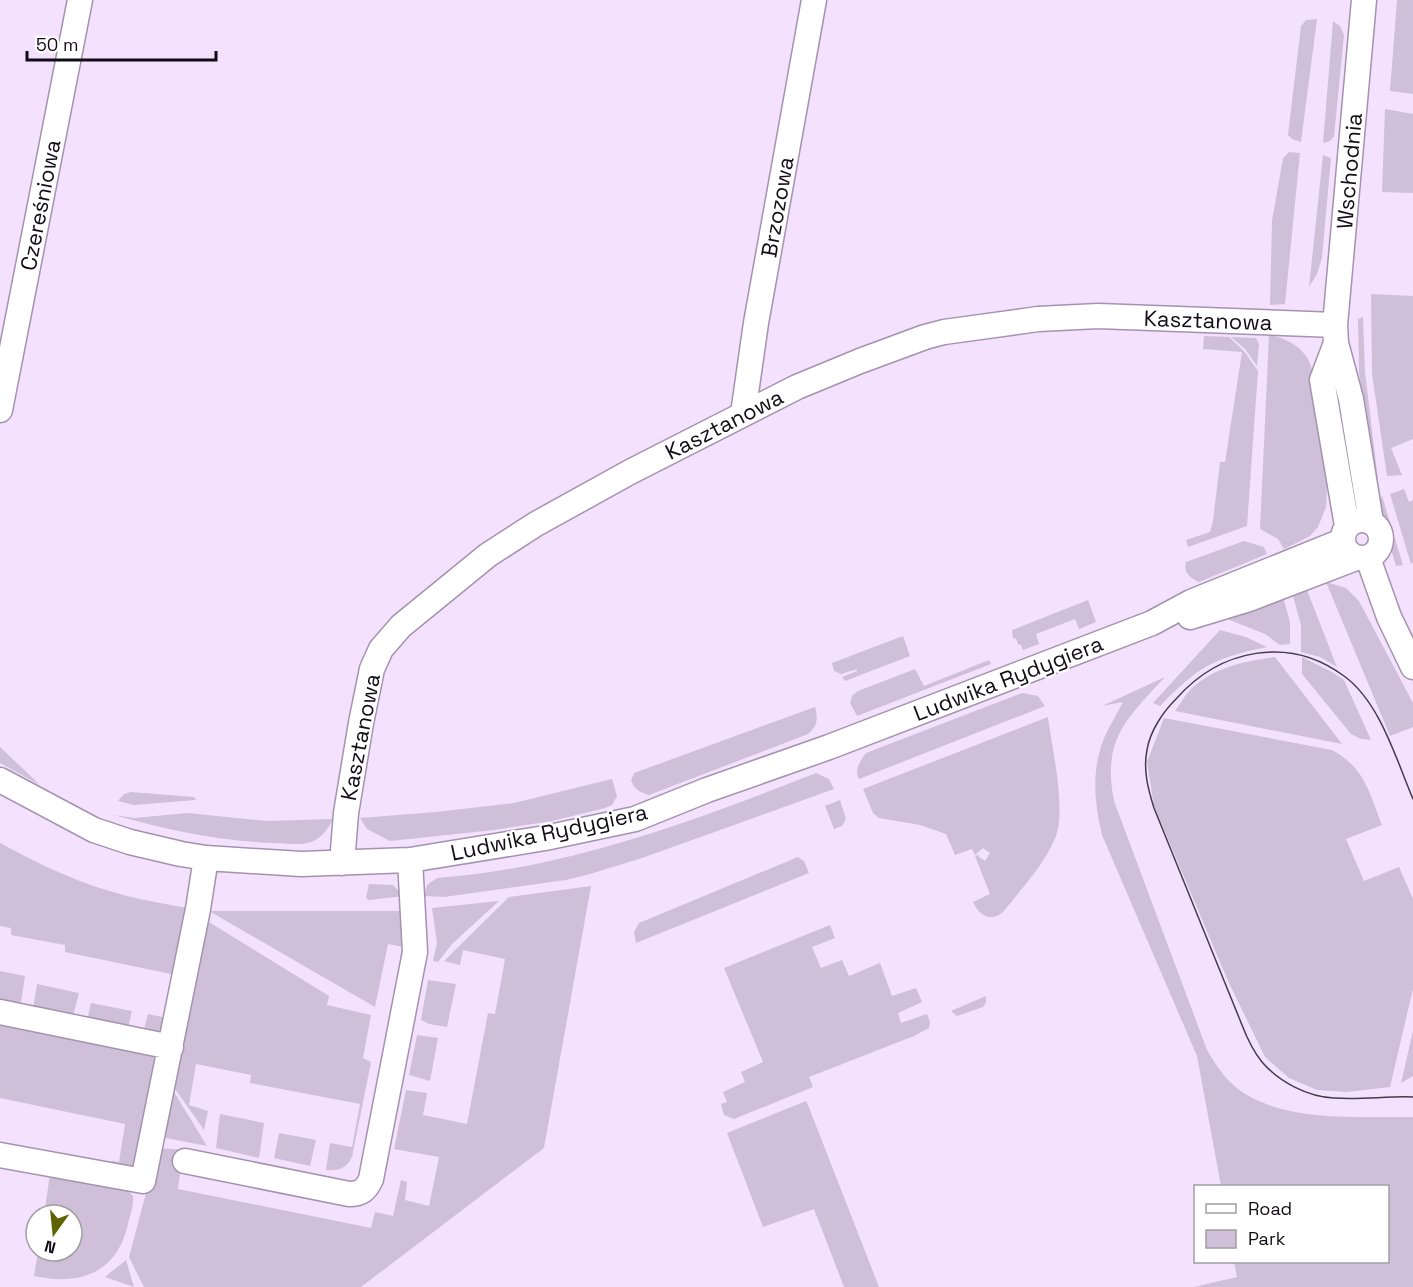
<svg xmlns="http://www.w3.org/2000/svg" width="1413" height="1287" viewBox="0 0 1413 1287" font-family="'Space Grotesk',sans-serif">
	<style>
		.green { fill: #d0bfd9 }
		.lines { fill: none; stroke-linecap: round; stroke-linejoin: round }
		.minor-casing { stroke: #a492ae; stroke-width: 27 }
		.minor { stroke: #fff; stroke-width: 24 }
		.tram { stroke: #453c4a; stroke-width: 1.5 }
		.labels { text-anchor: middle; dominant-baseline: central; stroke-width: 4.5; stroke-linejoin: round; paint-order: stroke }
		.street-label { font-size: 22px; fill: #130c16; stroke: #fff }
	</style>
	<rect width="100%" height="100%" fill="#f4e1fe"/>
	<path class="green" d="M1397,0H1413V94L1390,91Z
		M1317,19L1301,142L1292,139L1288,135L1301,26L1306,20Z
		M1333,21L1340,26L1344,35L1334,136L1330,141L1323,143Z
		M1385,109L1413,114V193L1382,192Z
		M1289,152L1300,153L1285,304L1270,305L1272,221L1283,158Z
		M1323,155L1331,158L1322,258L1317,274L1309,287Z
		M1371,294L1413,296V439L1391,448L1402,475L1387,476L1372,374Z
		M1363,317L1365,372L1378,480L1370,475L1359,371L1358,319Z
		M1269,335C1289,339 1306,348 1312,369L1327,486L1326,507L1318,527L1310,536L1284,549L1278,539L1260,529Z
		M1204,336L1229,337L1244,351L1258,371L1247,526L1188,547L1186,540L1210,532L1213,521L1220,462H1225L1242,352L1203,349Z
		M1231,337L1256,338L1259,344L1257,366L1245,349Z
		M1404,489L1409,502L1413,500V563L1411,564L1390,494Z
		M1382,496L1403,565L1396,566L1377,503Z
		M1244,541L1264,547L1267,554L1199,582C1190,578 1183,572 1186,562Z
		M1326,582L1346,588L1359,601L1413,703V727L1390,736Z
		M1305,585L1337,667L1320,657L1301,652V625L1291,589Z
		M1282,593L1290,622V644L1280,645L1265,634L1222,617Z
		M1088,600L1096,622L1079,629L1075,619L1036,634L1039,644L1023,650L1021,645L1018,644L1016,639L1013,638L1012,630Z
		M1220,630L1246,637L1267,647C1213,658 1198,667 1160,706L1153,703Z
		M903,636L910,656L845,681L842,677L857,671V669L841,674L834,671L832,663Z
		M1275,657L1342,744L1175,711C1180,704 1185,695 1192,688C1215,667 1245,661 1275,657Z
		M1302,657L1332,672L1344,680L1371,740L1361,739L1351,734L1302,674Z
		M989,660L991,664L857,716L850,703L852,696L858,691L915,669L924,686Z
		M1165,677C1126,719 1102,740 1114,801L1207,1050C1214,1062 1221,1073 1231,1083C1275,1124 1357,1116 1413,1117V1287H1194L1237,1277L1234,1262H1388V1186H1221L1197,1056L1102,835C1094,801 1091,769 1105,736C1110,725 1117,714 1123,702L1102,706Z
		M1022,693L1038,696L1045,706L859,779C854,770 860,761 866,753Z
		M815,707C818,719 818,725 808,734L649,795C640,792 635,790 631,781L634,773Z
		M1048,717C1052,748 1066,808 1056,836C1045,864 1022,888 1003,912C990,923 979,915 973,902L990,894L975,856L977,855L985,861L990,853L983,848L975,855L972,849L955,855L946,834L920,825L879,818L873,813L863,789Z
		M1164,718L1332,750C1365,768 1369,792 1382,825L1346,839L1364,881L1399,867L1413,899V989L1390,1087L1347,1092L1317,1090L1289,1078L1265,1057L1228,981L1154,806L1147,762Z
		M0,747L40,785L0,763Z
		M816,773L829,779L834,789L642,858L590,874L566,880L444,897L424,896L427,885L437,878C569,868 694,821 816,773Z
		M612,779L617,796L612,805L605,808L552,821L494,830L390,841L367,829L360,818L436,812L514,803Z
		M131,792L194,797L196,800L134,805L118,801L124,794Z
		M840,800L846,819L842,826L834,829L825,806Z
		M188,813L266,821L333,819C328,829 322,838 311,842C299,846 286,843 274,843C219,841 167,830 114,815L134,818Z
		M0,843C21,854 41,865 63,874C103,892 145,901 188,908L166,1033H143L148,1014L167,1018L176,975L65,952V945L11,935V928L0,926Z
		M798,857L804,861L809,873L636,943L634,932L639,923Z
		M369,884L393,885L404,896L369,900L366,898Z
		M591,886L544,1148L361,1287H144L129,1257L158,1148L183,1150L178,1189L371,1228L375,1212L393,1216L401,1180L407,1182L405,1200L429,1206L439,1157L394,1149L406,1090L427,1093L423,1115L467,1124L488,1013L495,1014L505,959L463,950L460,965L444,961L509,897Z
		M499,901L452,944L438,962L433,961L437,943L432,908Z
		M209,911H406L403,947L388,944L375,1007Z
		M204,919L329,996L327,1005L371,1015L363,1058L371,1062L352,1157C346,1169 338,1171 326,1170L330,1143L352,1147L360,1104L250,1083L251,1075L196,1064L189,1105L208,1111L204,1130L173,1086Z
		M830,925L835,938L812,947L821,968L842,960L849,976L880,963L892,996L916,988L922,1002L898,1013L901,1023L927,1014L930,1022L929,1028L914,1036L809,1077L813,1087L734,1119L724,1115L721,1104L727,1102L723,1092L745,1082L741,1072L763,1062L724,968Z
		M0,971L25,976L21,1002L14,1007L0,1004Z
		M428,980L456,984L447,1027L429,1024L421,1020Z
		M37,984L79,993L73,1016L33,1009Z
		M986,996V1003L983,1007L957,1016L951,1011Z
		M91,1003L132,1011L128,1028L87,1021Z
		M0,1023L156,1055L139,1169L111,1168L112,1161L119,1162L125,1124L0,1098Z
		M1413,1031V1076L1401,1083Z
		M417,1035L438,1038L430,1081L409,1075Z
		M171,1087L207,1146L161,1137Z
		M806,1101L808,1105L879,1287H844L814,1209L763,1227L727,1133Z
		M220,1114L264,1123L259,1158L216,1148Z
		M279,1133L316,1140L310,1166L274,1158Z
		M50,1174L127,1190L133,1196C134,1205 130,1215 128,1224C117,1273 80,1286 34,1276L38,1251H72V1215H44Z
		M126,1260L134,1287L105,1277Z"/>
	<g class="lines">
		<defs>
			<path id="minor" d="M1364,0L1335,325L1336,343L1351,399L1371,522
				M1336,343L1322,380L1347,526
				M0,410L80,0
				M743,414L756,323L814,0
				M1343 539a19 19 0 1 1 38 0a19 19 0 1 1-38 0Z
				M1368,558L1389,617L1413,667
				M1190,617L1249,599L1356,558
				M0,780L94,830L130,842L181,854L206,858L301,864L410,860L545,838L635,819L707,790L829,747L1152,623L1191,602L1342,541
				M342,863L346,813L361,723L372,669L381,649L401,626L488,555L536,524L630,472L797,387L860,361L925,337L944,332L1038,319L1098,316L1335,325
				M0,1012L171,1047
				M0,1155L143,1181L198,909L206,858
				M185,1161L349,1194C361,1194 366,1190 371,1179L415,952L410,860"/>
		</defs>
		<use href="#minor" class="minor-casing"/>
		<use href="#minor" class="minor"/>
		<path class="tram" d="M1413,799C1396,759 1380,702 1344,676C1289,635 1220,649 1176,699C1163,712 1150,731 1147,750C1143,770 1148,789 1154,808L1242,1025C1247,1038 1253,1051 1262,1062C1279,1082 1308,1097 1334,1098C1361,1100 1387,1096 1413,1097"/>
	</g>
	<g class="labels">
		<g class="street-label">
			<text transform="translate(1349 171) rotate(-85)">Wschodnia</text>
			<text transform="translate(40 205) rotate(-79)">Czereśniowa</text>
			<text transform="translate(777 207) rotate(-80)">Brzozowa</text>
			<text transform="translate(1208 320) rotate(2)">Kasztanowa</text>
			<text transform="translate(724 424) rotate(-27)">Kasztanowa</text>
			<text transform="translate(1008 678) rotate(-21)">Ludwika Rydygiera</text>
			<text transform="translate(360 737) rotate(-79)">Kasztanowa</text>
			<text transform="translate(549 832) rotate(-12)">Ludwika Rydygiera</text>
		</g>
	</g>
	<rect x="1194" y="1185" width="195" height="78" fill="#ffffff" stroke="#a19ea2" stroke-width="1.5"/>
	<rect x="1206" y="1204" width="30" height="9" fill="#ffffff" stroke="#a19ea2" stroke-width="1.5"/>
	<text x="1248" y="1215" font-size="18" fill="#130c16">Road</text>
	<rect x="1206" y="1230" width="30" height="18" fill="#d0bfd9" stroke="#a19ea2" stroke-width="1.5"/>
	<text x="1248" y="1245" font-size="18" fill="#130c16">Park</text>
	<g transform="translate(54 1233) rotate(195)"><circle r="28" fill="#ffffff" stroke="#a19ea2" stroke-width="1.5"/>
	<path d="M0-4.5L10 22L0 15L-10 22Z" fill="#5c6300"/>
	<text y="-9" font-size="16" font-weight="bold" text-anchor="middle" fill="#130c16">N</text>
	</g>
	<path d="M27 51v9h189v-9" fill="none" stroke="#130c16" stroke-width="3"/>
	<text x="36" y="51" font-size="18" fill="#130c16" stroke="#ffffff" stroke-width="4.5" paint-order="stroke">50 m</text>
</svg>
